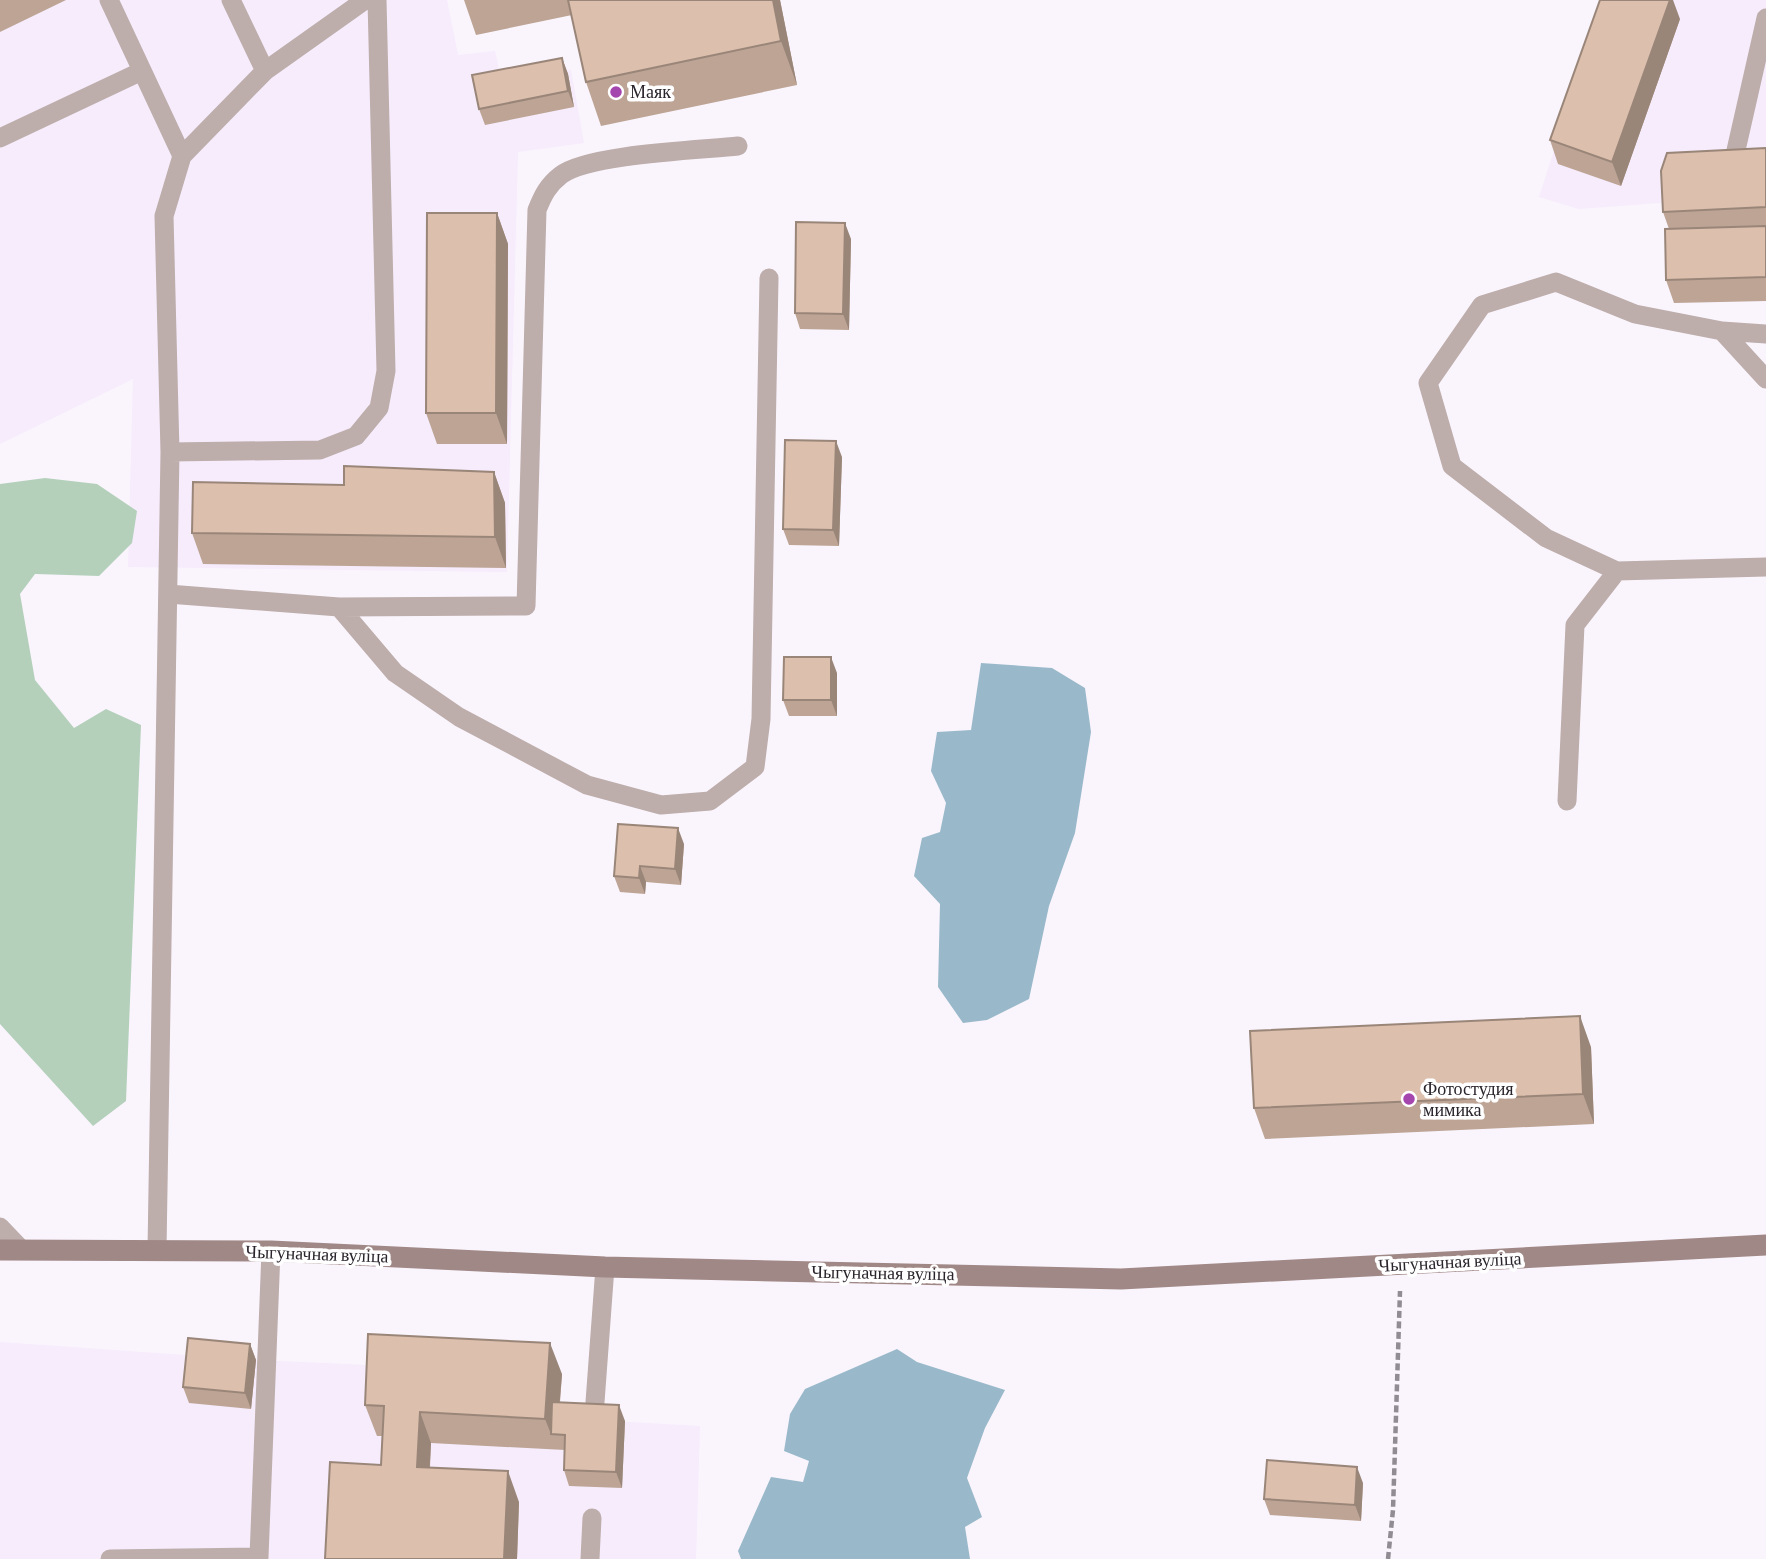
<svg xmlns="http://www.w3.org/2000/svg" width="1766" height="1559" viewBox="0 0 1766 1559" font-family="'Crimson Pro',serif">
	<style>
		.built { fill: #f6ecfc }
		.forest { fill: #b4d0bb }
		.water { fill: #99b9ca }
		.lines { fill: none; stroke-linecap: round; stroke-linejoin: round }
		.path { stroke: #918c93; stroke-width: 4.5; stroke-dasharray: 7 3.5; stroke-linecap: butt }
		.lane { stroke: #bdadab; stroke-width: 19 }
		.secondary { stroke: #a08886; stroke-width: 21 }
		.wall { fill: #bda495 }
		.shaded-wall { fill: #9a8679 }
		.building { fill: #dcbfad; stroke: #9a8679; stroke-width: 2 }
		.poi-dot { fill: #a546af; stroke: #fff; stroke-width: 2.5 }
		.labels { text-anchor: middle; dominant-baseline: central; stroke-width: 7; stroke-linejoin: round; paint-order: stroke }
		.poi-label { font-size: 18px; fill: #2a252c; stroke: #fff; text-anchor: start }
		.street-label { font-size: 18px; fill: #2a252c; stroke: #fff }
	</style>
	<rect width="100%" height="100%" fill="#faf5fd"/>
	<path class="built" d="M0,0H447L458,55L495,51L502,82L571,70L584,143L518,152L507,572L128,567L133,379L0,444Z
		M1603,0H1766V239L1672,202L1579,209L1539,197Z
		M0,1342L256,1360L562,1374L559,1418L700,1426L696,1559H0Z"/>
	<path class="forest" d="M45,478L97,484L137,511L132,543L99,576L35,574L20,594L35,680L74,728L106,709L141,725L126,1101L93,1126L0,1024V484Z"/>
	<path class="water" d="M981,663L1052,668L1085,688L1091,732L1075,833L1049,906L1029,999L987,1020L963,1023L938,987L940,904L914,876L922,838L940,832L946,803L931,771L937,732L971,730Z
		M897,1349L917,1362L1005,1390L985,1428L967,1478L982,1517L965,1527L970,1559H741L738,1551L771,1477L803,1482L809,1461L784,1451L790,1414L805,1389Z"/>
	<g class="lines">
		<path class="path" d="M1388,1559L1393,1510L1400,1291"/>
		<path class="lane" d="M109,0L182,156
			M231,0L265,71
			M1766,18L1734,159H1766
			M0,138L142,71
			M1722,331L1635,314L1556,282L1482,305L1428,383L1452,466L1546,538L1617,571L1766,567
			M1766,334L1722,331L1766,379
			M170,452L320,450L356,436L379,408L386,371L377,0
			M168,594L339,607L395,673L459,717L587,785L661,805L710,801L755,767L761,719L769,278
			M339,607L526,606L537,210C543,195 548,185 561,175C588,154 700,150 738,146
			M1567,801L1575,625L1617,571
			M0,1227L21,1249
			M157,1250L170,452L164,216L182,156L265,71L365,0
			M595,1402L605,1267
			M110,1559L259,1557L271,1251
			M590,1559L592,1518"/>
		<path class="secondary" d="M0,1250L271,1251L605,1267L1121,1279L1766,1245"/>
	</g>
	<path class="wall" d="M0,0H66L0,32Z
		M464,0H780L797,85L601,126L586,82L572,15L476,35Z
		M1680,19L1621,186L1558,164L1550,140Z
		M562,58L568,74L574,107L485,125L479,109Z
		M1766,148V301L1674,303L1666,280L1669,229L1663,212Z
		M497,213L508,244L507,444H437L426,413Z
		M851,239L849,330L800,329L795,313Z
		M842,457L839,546L789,545L783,529Z
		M494,472L505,503L506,568L203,564L192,533L344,485Z
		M837,673V716H789L783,700Z
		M684,844L681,885L646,882L645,894L620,892L614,876Z
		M1591,1047L1594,1124L1265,1139L1254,1108Z
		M250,1344L256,1360L251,1409L189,1403L183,1387Z
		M562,1374L560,1402L625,1421L622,1488L569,1486L564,1470L565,1450L431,1443L430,1467L519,1502L517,1559H325L381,1465L382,1436H377L365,1405Z
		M1363,1483L1361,1521L1270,1515L1264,1499Z"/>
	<path class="shaded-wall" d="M773,0H780L797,85L781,41Z
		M1670,0H1673L1680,19L1621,186L1612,162Z
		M562,58L568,74L574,107L568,91Z
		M497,213L508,244L507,444L496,413Z
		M845,223L851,239L849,330L843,314Z
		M836,441L842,457L839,546L833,530Z
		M494,472L505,503L506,568L495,537Z
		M831,657L837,673V716L831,700Z
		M678,828L684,844L681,885L675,869Z
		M640,866L646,882L645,894L639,878Z
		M1580,1016L1591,1047L1594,1124L1583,1094Z
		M550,1343L562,1374L557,1434H551L545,1419Z
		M250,1344L256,1360L251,1409L245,1393Z
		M619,1405L625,1421L622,1488L616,1472Z
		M420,1412L431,1443L428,1498L417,1467Z
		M1357,1467L1363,1483L1361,1521L1355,1505Z
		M508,1471L519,1502L517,1559H504Z"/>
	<path class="building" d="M568,0H773L781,41L586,82Z
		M1600,0H1670L1612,162L1550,140Z
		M562,58L568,91L479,109L472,75Z
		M1766,148V207L1663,212L1661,171L1667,153Z
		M427,213H497L496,413H426Z
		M796,222L845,223L843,314L795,313Z
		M1766,226V277L1666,280L1665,229Z
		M785,440L836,441L833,530L783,529Z
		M344,466L494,472L495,537L192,533L193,482L344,485Z
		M784,657H831V700H783Z
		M618,824L678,828L675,869L640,866L639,878L614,876Z
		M1580,1016L1583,1094L1254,1108L1250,1031Z
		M368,1334L550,1343L545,1419L420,1412L417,1467L508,1471L504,1559H325L330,1462L381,1465L384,1406L365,1405Z
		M188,1338L250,1344L245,1393L183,1387Z
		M552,1402L619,1405L616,1472L564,1470L565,1435L551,1434Z
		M1267,1460L1357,1467L1355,1505L1264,1499Z"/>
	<g class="poi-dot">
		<circle cx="616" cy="92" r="7"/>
		<circle cx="1409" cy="1099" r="7"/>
	</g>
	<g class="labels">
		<g class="poi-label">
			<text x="630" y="92">Маяк</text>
			<text x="1423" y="1089">Фотостудия<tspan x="1423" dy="21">мимика</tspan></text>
		</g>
		<g class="street-label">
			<text transform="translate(317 1254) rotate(2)">Чыгуначная вуліца</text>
			<text transform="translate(1450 1262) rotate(-3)">Чыгуначная вуліца</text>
			<text transform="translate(883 1273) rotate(1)">Чыгуначная вуліца</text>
		</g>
	</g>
</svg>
